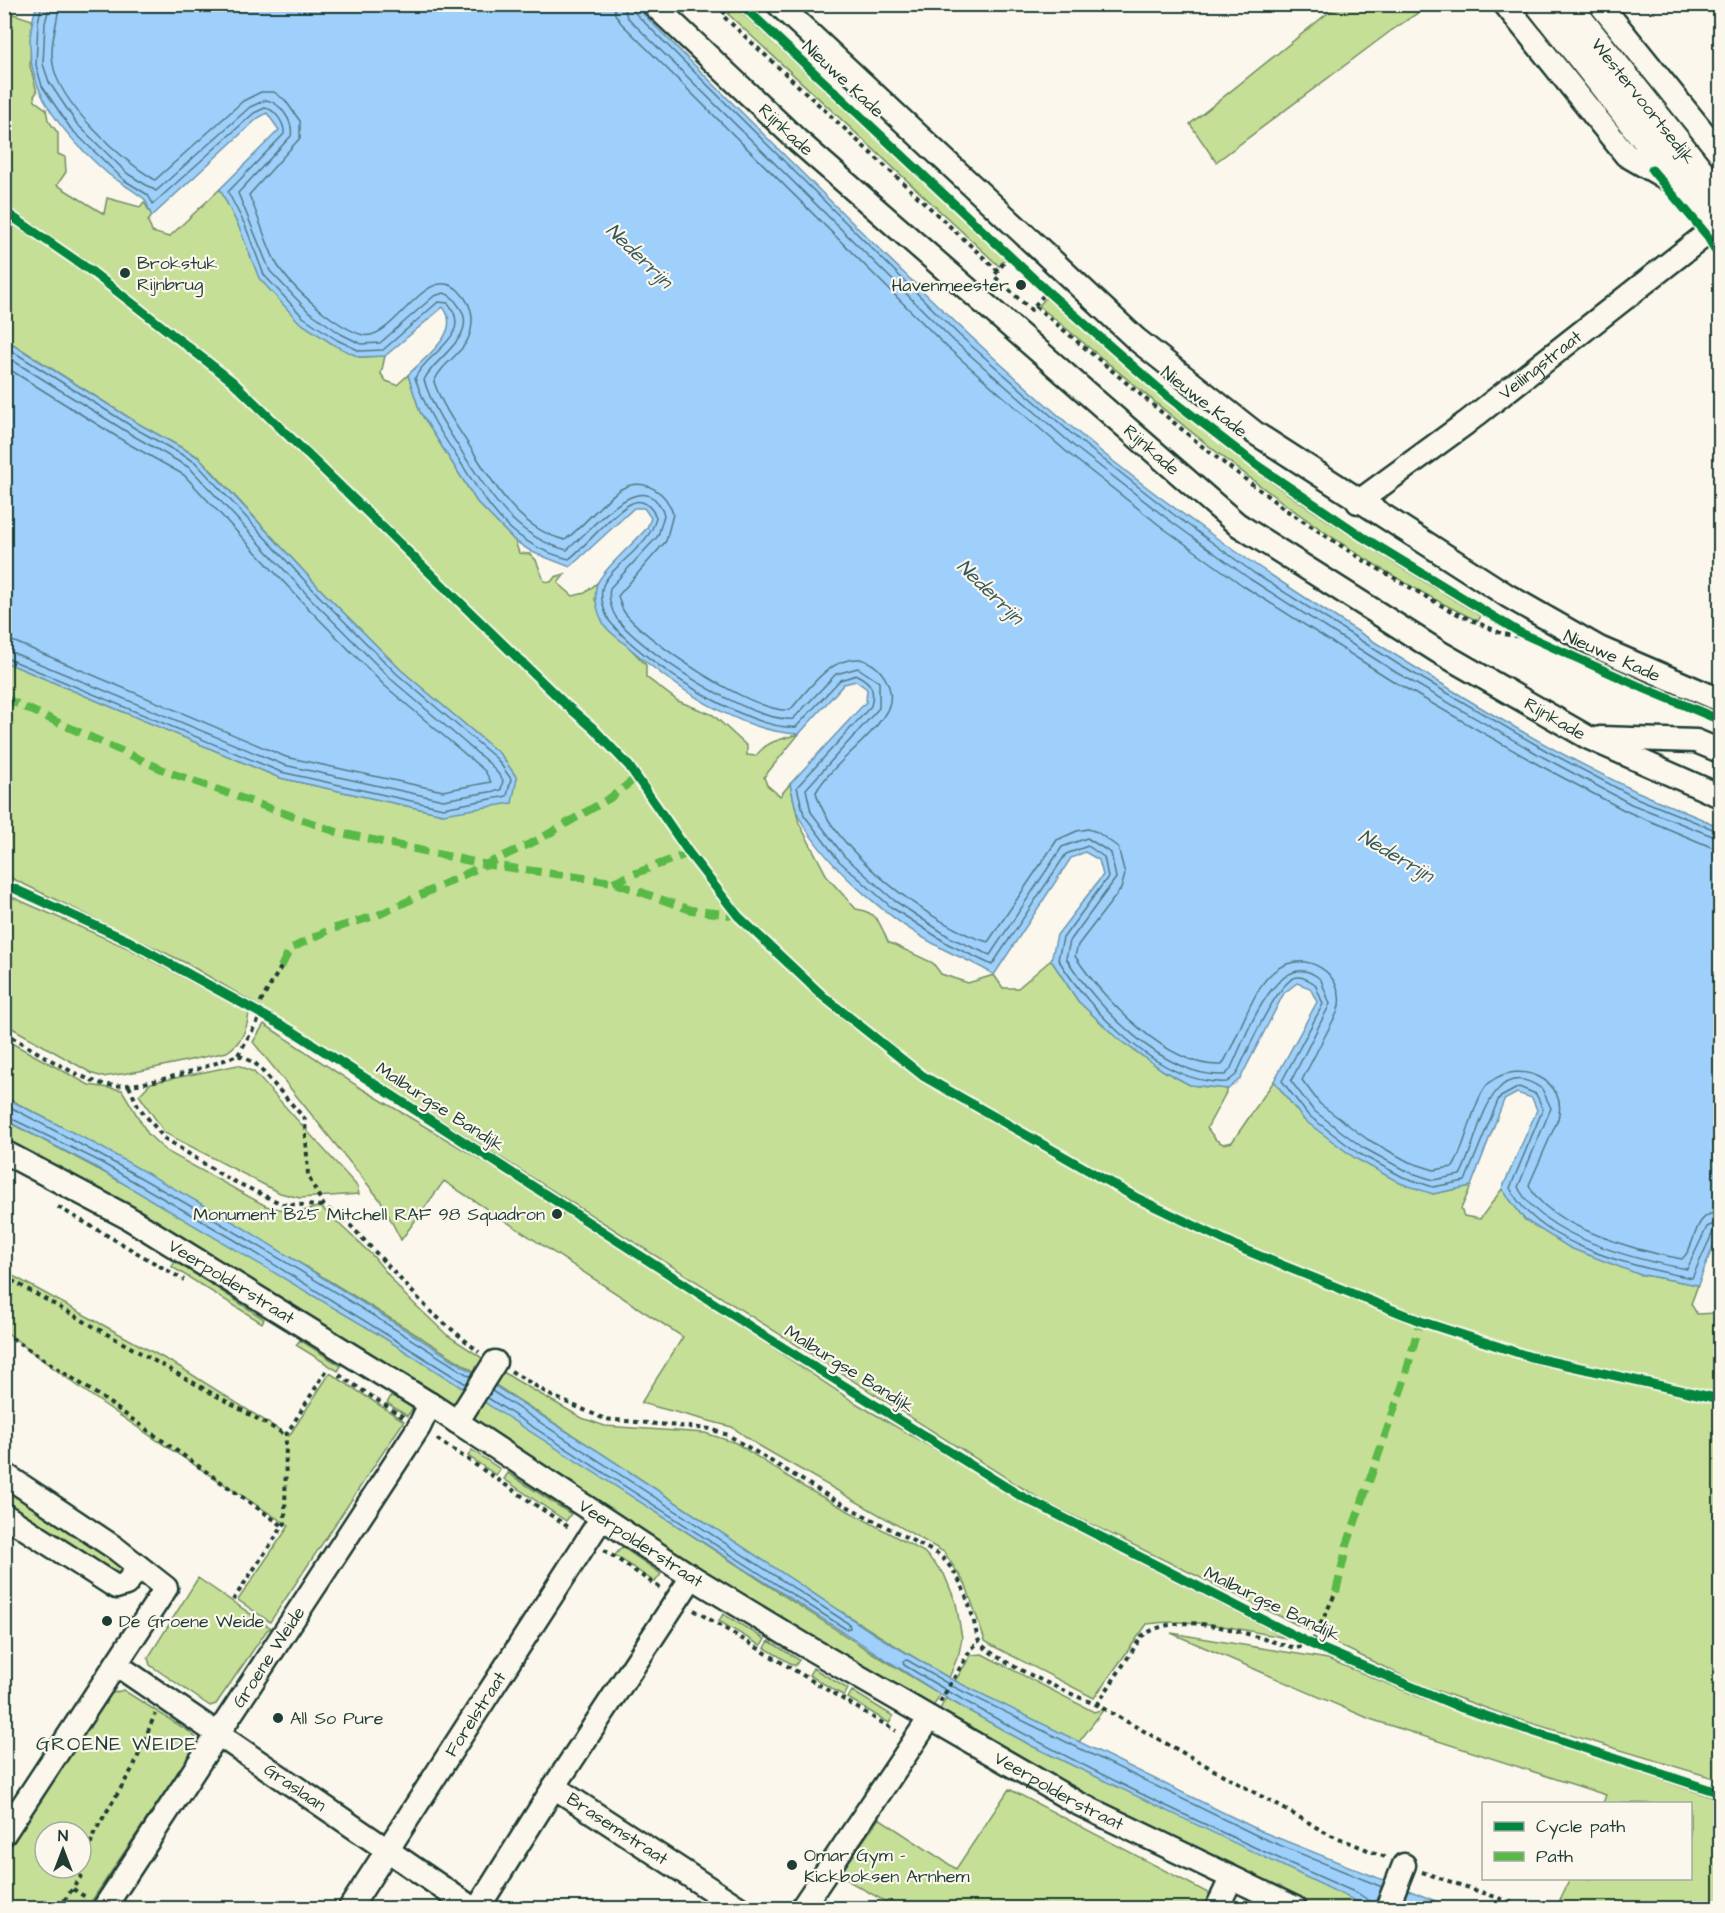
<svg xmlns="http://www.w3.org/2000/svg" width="1725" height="1913" viewBox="0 0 1725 1913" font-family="'Architects Daughter',sans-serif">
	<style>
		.green { fill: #c6df96; stroke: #728e65; stroke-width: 1.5; fill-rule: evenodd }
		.water { fill: #9ed0fb; stroke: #6b95ab; stroke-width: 1.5 }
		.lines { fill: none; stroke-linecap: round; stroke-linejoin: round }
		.shore { stroke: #527884; stroke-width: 1.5 }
		.minor-casing { stroke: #1f3d34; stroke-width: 27 }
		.major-casing { stroke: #1f3d34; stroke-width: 33 }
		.path { stroke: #1f3d34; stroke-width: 4; stroke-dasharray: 4.5 4.5; stroke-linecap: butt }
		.minor { stroke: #fbf7ec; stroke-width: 22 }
		.major { stroke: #fbf7ec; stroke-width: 28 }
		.quiet { stroke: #58b947; stroke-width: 8; stroke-dasharray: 15 8; stroke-linecap: butt }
		.cycleway-casing { stroke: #fbf7ec; stroke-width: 13 }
		.cycleway { stroke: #00873e; stroke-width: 9 }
		.poi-dot { fill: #1f3d34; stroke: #fbf7ec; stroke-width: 2 }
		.labels { text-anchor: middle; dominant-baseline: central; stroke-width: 4.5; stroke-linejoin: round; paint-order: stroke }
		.street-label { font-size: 18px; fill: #1f3d34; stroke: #fbf7ec }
		.poi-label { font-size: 18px; fill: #1f3d34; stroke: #fbf7ec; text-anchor: start }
		.water-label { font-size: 20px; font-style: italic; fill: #385a5c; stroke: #fbf7ec }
		.neighbourhood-label { font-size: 20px; letter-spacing: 1.5px; fill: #1f3d34; stroke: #fbf7ec }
	</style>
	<rect width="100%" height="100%" fill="#fbf7ec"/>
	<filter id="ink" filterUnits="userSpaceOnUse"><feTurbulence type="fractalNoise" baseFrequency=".0167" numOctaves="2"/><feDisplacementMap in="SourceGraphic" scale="12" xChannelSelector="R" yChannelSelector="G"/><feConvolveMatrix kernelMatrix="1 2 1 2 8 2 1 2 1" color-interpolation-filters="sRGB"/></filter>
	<g filter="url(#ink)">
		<path class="green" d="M1339,4L1430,5L1392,30L1216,162L1190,124Z
			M728,5H733L1006,258L999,266L728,14L732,10Z
			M4,11L32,20L30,66L37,92L34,96L35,101L46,109L48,120L58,133V154L65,157L66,172L57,185L104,214L107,198L140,207L144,202L152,216L148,221L152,232L169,237L220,189L239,227L359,357L385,356L381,374L386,381L397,385L408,375L420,412L477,502L515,541L519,553L530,554L536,560L544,581L551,582L555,577L565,574L558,583L573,596L585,593L597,583L595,600L630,648L646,665V677L678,701L713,715L747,746V755L756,756C766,741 782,739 799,734L764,777L767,785L780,796L790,784L799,823L828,878L856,909C877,912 880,923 888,942L933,963L941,974L968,983L994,975L1003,988H1018L1051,960L1078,1001L1118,1039L1164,1071L1190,1085L1228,1089L1207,1128L1216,1140L1223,1144L1232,1142L1274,1081L1304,1120L1433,1194L1471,1186L1461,1209L1464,1216L1480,1219L1502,1189L1525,1220L1638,1274L1698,1285L1691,1304L1697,1314L1717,1313L1720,1306V1780L1511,1717L1419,1684L1043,1501L291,1025L186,963L5,875V662L280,778L443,814L517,778L501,755L401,670L323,592L199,457L139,424L5,339Z
			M1046,297C1108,352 1171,407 1237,457C1315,516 1398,566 1481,616L1478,621C1313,543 1178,420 1039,306Z
			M5,894L128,948L249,1013C247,1030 242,1042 227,1052L140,1071L103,1077L93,1074L5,1024Z
			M264,1024L359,1087L556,1205L553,1212L560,1217L567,1211L854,1402L1054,1519L1286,1638C1239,1629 1195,1617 1147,1624L1094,1698L993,1646L985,1641L966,1585L944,1552L758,1445L732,1427L641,1403L683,1337L444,1181L401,1240L381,1201L253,1042Z
			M4,1039L89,1085L122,1090L148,1134L166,1151L266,1206L297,1213L320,1206L372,1255L404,1294L447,1335L514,1379L582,1418L605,1426L705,1433L736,1443L804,1487L924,1552L944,1574L956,1603L962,1638L959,1653L949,1678C830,1608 718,1529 602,1454C408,1327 211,1204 5,1097Z
			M238,1065L254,1072L357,1186L359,1194L300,1198L280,1193L165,1133L139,1095L151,1083Z
			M4,1120C305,1272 583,1467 866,1649L940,1694L932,1709L816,1646L5,1142Z
			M175,1261L264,1319L262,1323L172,1267Z
			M4,1271L180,1367L289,1436L330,1373L404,1421L270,1622L238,1600L289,1526C192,1463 95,1403 5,1331Z
			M300,1340L341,1366L338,1371L296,1345Z
			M394,1391L414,1407L407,1416L387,1403Z
			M472,1450L500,1469L496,1475L468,1456Z
			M508,1473L571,1514L566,1521L504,1479Z
			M9,1489L129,1568L121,1584L5,1505V1491Z
			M622,1547L661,1574L655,1582L615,1555Z
			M198,1578L271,1628L267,1630L216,1704L210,1706L150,1665L148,1658Z
			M723,1614L765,1639L761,1646L719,1621Z
			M1171,1633L1328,1659L1422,1698L1720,1800V1908H1556L1570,1879L1690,1878V1804L1603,1803L1606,1795L1370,1719Z
			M769,1641L799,1660L795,1666L765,1648Z
			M982,1654L1094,1712L1104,1709L1079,1742L955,1681L971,1655Z
			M813,1668L848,1689L844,1696L809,1675Z
			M123,1690L190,1732L196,1738V1745L87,1908H5V1849L107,1695ZM45,1832H81V1868H45Z
			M852,1691L893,1716L889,1723L848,1698Z
			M946,1698L1032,1746L1374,1908H1316L1277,1891L1151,1831L938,1713Z
			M1009,1789L1210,1894L1204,1908H1129L1119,1903L1115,1908H897L850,1882L841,1873L879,1818L956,1869Z"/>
		<path class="water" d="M37,5H634C781,150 924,301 1081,435C1166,506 1258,568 1351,627C1442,685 1540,746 1638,792C1665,804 1693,815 1720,827V1228L1698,1285L1638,1274L1570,1248L1525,1220L1502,1189L1537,1110L1532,1098L1517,1093L1504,1100L1471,1186L1433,1194L1400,1183L1355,1158L1304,1120L1274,1081L1317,1002L1310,988L1297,983L1284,993L1240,1079L1228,1089L1190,1085L1164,1071L1118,1039L1078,1001L1051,960L1057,935L1103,875L1099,860L1085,852L1071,858L994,975C978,964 963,959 945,950C894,924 829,870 800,819C795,810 793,795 790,784L866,702L867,689L856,681L844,684L799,734C738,732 670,684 626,645C620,639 610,633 605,626C598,615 594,599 596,587C598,574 637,540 647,528L651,518L644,508H634L570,567L532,552L515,541L477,502L420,412L408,375C425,357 463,332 443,307L385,356L359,357L334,345L299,322L259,278L239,227L220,189L279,130L267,113L258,118L152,216C149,211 147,203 145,200C143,196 114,179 107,173C56,128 12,76 37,5Z
			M4,339L139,424L198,457L323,592L401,670L501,755L517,778L512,803L443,814L280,778L5,662Z
			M4,1097L99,1146L242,1227L601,1453L876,1635L949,1678L1263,1832L1453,1908H1374L1362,1904L1032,1746L946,1698L378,1334L92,1165L5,1120Z"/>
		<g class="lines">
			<path class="shore" d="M42,4L38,22L36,65L42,86L71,129L124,180L148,195L153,204L254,113L265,108C275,109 285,124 284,134L228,192L245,225L264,275L303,317L337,340L360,351L383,350L438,302L448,303C475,337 426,352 415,378C427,412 439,430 459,460C489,507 511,545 569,559C588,544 611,514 630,504C642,497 651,506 656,517C652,546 606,568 602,589C600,599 605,615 611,623C642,661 748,731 796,727L840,680L857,675C872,683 875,690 871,706L797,787L804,815L839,861L891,907L948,944L992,965L1066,854L1088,846L1104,857L1108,877L1063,938L1058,959C1090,1011 1161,1086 1227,1082L1236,1075C1245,1057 1278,977 1298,977C1303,977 1311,981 1315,984L1323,1004L1282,1081L1308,1115L1358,1153L1403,1177L1433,1187L1465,1181L1499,1098L1519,1087L1536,1094L1543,1109L1510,1188C1538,1245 1634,1267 1692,1278L1713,1232L1720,1228
				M50,4L45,23L43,64L49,82L77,124L128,174L156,191L250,107L266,100C280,102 294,122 291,136L238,193L270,271L308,311L341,334L361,344L380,343L434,296L444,293C451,295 454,299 458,305C482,335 434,357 424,380C433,409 449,431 465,457C493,498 515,537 567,550C588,534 645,459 664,515L658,536L610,588C608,598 611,610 617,619C643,652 751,723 793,719L836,674L858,668L879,682V708L806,789L811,812L844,856L895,901L951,938L990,955L1062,847L1087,838L1111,853L1116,878L1070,941L1066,958C1096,1006 1164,1078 1225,1075L1230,1070C1244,1042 1278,940 1321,980L1330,1004L1291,1081L1313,1110L1362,1147L1406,1171L1433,1180L1460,1175C1478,1146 1487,1049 1542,1089L1551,1108L1518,1187C1543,1237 1636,1260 1687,1269L1707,1227L1720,1221
				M59,4C58,24 49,43 53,64C59,104 122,160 155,180L243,101L261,92H274L285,100L300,121V138L249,195C258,214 268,251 278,266C293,289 337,328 363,335C394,342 425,261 458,290C466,298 472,307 472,318C473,353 444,357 434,382C443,408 458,428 472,450C496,487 519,529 565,540C585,525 601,502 621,489C643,476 667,492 673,514L666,541L618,596C620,601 621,609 625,613C647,642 754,714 790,710C809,689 829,657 860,659C883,665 899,692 885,714C867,743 833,763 816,792C829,847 934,928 988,942L1057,840L1077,831L1088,829L1097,832L1118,847L1125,874L1121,889L1078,945L1075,956C1102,998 1168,1068 1222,1065C1237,1041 1249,999 1267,978C1301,940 1351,976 1337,1013L1302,1080L1320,1104L1367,1139L1409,1162L1434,1170L1453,1167C1466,1147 1474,1095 1490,1082C1521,1058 1569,1081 1558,1119L1529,1185C1546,1226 1641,1252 1682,1259C1698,1245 1691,1213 1720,1212
				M614,4L615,14L621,23L947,347L1069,454L1163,528L1245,587L1393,681L1539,765L1626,811L1711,847L1720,848
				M623,4L627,17L954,341L1075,447L1169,520L1250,579L1397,673L1543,757L1631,804L1720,839
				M631,4L633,11L959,335L1080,441L1173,514L1254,573L1401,666L1547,751L1634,797L1720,832
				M4,346L136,429L195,462L319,596L397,674L497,759L511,779L507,796L443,808L281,772L4,657
				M4,355L132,435L190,468L313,601L392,680L491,765L503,780L501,790L443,800L284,765L4,649
				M4,366L127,443L184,475L307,607L385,686L485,771L491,782L443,791L286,757L15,642L4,640
				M4,1104C165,1187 318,1280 471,1377
				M4,1115L95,1159L233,1239L466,1384
				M488,1398L846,1629L850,1628L849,1624L492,1391
				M1373,1908L1371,1902L1359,1894C1204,1826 1048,1753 904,1665L903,1661L907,1660L952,1686L1260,1837L1382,1887"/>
			<defs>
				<g id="minor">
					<path id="s1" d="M653,4L798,141L1237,524L1439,652L1589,738L1720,796"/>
					<path d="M778,4L1136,339L1255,433L1508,596L1599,648L1720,700"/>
					<path d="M1505,4L1626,155L1678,185"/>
					<path d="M1600,4L1720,153"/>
					<path id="s2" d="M1358,502L1466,423L1718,225"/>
					<path d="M1600,738L1696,741L1720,751"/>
					<path id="s3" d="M4,1152L127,1217L430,1404L692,1577L804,1645L1077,1803L1295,1908"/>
					<path d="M457,1422L495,1362"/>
					<path d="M4,1474L115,1548L166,1588L4,1834"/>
					<path d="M4,1515L116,1587L126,1584L139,1567"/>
					<path id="s4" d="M117,1665L472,1908"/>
					<path d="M554,1787L692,1577"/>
					<path id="s5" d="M104,1908L419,1427L430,1404"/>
					<path id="s6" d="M350,1908L601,1519"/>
					<path id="s7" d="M478,1908L554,1787L739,1908"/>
					<path d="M802,1908L930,1718"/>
					<path d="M1217,1908L1231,1879"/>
					<path d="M1387,1908L1404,1865"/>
				</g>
				<g id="major">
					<path d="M1540,4L1687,191L1720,228"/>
					<path id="s8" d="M1566,4L1720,197"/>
				</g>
			</defs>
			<use href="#minor" class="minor-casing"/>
			<use href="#major" class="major-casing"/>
			<path class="path" d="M720,4L726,10L722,15L998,271
				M1009,256L994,276L1031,310L1047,291
				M1035,306L1203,447L1286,510L1363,560L1451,611L1503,634L1533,639
				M256,1010L281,967
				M4,1033C34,1049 68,1073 99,1083C131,1094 206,1067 238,1055L255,1063L305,1119L308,1176L324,1206L351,1226L431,1312L479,1352
				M238,1055L262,1014
				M129,1086L138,1106L164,1138L225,1177L282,1204L323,1206
				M58,1207L184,1280
				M4,1276L286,1435
				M4,1333L98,1395L283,1526
				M511,1371L552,1396L605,1419L710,1429L728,1435L835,1500L938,1554C958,1571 966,1593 973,1618C975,1625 976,1634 979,1641C990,1660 1074,1695 1097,1705L1331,1835L1385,1857
				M339,1375L403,1417
				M437,1439L570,1528
				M604,1550L660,1588
				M233,1600L285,1523L286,1435L328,1368
				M694,1610L896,1731
				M940,1702L971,1649L979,1642
				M1097,1705L1142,1636C1186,1606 1250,1637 1296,1648L1311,1644L1336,1592
				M1422,1872L1528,1908
				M73,1889L87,1898
				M59,1908L80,1878L94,1833L134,1766L155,1714"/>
			<use href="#minor" class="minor"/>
			<use href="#major" class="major"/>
			<path class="quiet" d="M4,698L168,772L337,832L483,864L613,882L691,910L738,916
				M613,882L689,853
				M281,967L290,949L329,930L378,915L538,840L610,798L637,777
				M1336,1592L1347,1545L1404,1381L1420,1321"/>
			<defs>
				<path id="cycleway" d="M741,4L1047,291L1166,395L1258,466L1363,537L1519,632L1641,687L1720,720
					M1652,170L1706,234L1720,258
					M4,211L91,271L232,381L565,704L593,728L629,766L689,853L738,916L824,997L923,1076L1135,1197L1245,1250L1420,1321L1531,1357L1720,1399
					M4,884L127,940L294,1032L765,1336L1019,1495L1311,1644L1462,1708L1720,1793"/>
			</defs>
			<use href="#cycleway" class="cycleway-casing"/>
			<use href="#cycleway" class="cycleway"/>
		</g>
	</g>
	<g class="poi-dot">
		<circle cx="125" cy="273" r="6"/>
		<circle cx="1021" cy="285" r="6"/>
		<circle cx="557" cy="1214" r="6"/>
		<circle cx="107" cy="1621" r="6"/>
		<circle cx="278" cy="1718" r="6"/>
		<circle cx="792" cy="1865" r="6"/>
	</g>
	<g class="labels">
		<g class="street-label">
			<text transform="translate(843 79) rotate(43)">Nieuwe Kade</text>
			<text stroke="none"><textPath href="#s8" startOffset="124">Westervoortsedijk</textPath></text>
			<text stroke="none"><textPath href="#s1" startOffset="183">Rijnkade</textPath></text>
			<text stroke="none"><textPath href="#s2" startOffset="228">Veilingstraat</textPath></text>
			<text transform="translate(1204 402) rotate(38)">Nieuwe Kade</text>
			<text stroke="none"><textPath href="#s1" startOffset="669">Rijnkade</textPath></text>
			<text transform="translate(1612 656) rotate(24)">Nieuwe Kade</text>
			<text stroke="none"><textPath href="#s1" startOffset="1155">Rijnkade</textPath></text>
			<text transform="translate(440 1107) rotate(33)">Malburgse Bandijk</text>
			<text stroke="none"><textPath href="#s3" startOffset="262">Veerpolderstraat</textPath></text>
			<text transform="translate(849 1369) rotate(32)">Malburgse Bandijk</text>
			<text stroke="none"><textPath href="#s3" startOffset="748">Veerpolderstraat</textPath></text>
			<text transform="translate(1272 1604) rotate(26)">Malburgse Bandijk</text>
			<text stroke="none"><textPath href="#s5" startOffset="300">Groene Weide</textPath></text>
			<text stroke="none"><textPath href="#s6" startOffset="231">Forelstraat</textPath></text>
			<text stroke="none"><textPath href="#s4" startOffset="216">Graslaan</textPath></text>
			<text stroke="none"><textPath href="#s3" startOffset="1234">Veerpolderstraat</textPath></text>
			<text stroke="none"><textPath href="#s7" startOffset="219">Brasemstraat</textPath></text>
		</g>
		<g class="poi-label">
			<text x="137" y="263">Brokstuk<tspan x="137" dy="21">Rijnbrug</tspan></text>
			<text x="1009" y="285" text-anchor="end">Havenmeester</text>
			<text x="545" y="1214" text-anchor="end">Monument B25 Mitchell RAF 98 Squadron</text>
			<text x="119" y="1621">De Groene Weide</text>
			<text x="290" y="1718">All So Pure</text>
			<text x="804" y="1855">Omar Gym -<tspan x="804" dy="21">Kickboksen Arnhem</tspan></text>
		</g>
		<g class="water-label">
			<text transform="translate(639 256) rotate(44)">Nederrijn</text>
			<text transform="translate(990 592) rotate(44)">Nederrijn</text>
			<text transform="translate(1396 856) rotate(31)">Nederrijn</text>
		</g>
		<g class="neighbourhood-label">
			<text x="117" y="1744">GROENE WEIDE</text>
		</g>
	</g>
	<rect width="1725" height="1913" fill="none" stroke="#fbf7ec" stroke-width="24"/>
	<rect x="12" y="12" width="1701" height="1889" fill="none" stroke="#1f3d34" stroke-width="2" filter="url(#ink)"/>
	<rect x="1482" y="1802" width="210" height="78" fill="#fbf7ec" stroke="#a3ada2" stroke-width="1.5"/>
	<rect x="1494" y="1822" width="30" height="9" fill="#00873e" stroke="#a3ada2" stroke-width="1.5"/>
	<text x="1536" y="1832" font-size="18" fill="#1f3d34">Cycle path</text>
	<rect x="1494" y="1852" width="30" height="9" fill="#58b947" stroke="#a3ada2" stroke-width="1.5"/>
	<text x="1536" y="1862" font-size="18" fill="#1f3d34">Path</text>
	<g transform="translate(63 1850)"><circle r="28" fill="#fbf7ec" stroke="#a3ada2" stroke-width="1.5"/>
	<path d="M0-4.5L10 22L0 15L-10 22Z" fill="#1f3d34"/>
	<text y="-9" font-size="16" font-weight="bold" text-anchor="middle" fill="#1f3d34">N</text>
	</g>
</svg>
